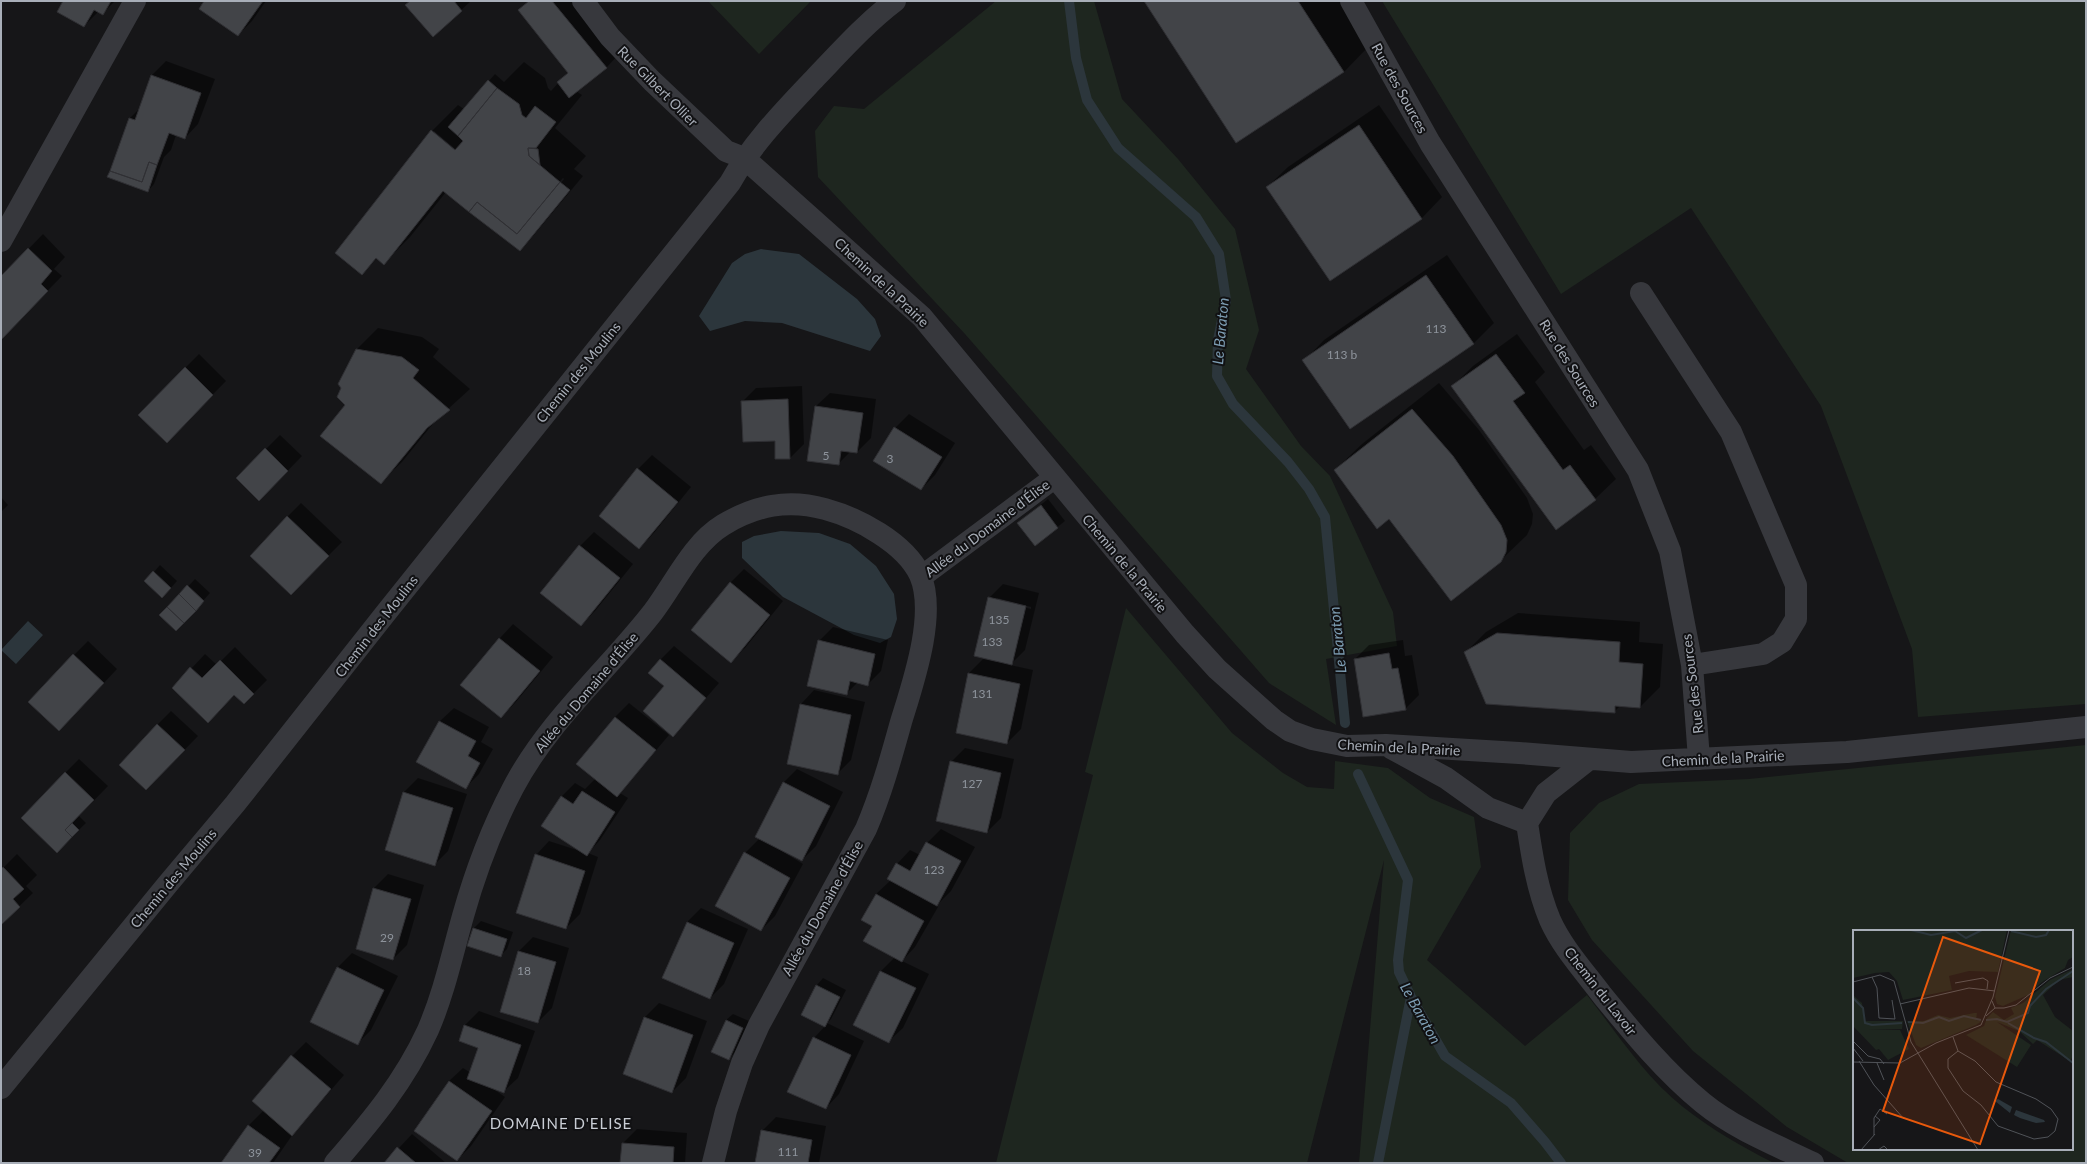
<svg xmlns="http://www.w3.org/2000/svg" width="2087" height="1164" viewBox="0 0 2087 1164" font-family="Lato,sans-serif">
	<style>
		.green { fill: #1e261f; fill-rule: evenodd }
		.water { fill: #2c363c }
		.shadow { fill: #0007; fill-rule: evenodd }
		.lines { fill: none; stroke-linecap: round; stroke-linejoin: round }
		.stream { stroke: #2c363c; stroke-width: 10 }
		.building { fill: #424448; stroke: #303034 }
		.minor { stroke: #37383d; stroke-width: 22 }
		.labels { text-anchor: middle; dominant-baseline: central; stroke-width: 4; stroke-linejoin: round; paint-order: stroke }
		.number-label { font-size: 12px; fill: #8e949c }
		.street-label { font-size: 14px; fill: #a8aeb8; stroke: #111113 }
		.water-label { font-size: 15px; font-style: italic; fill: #7e9eb4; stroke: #111113 }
		.neighbourhood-label { font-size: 15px; letter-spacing: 1px; fill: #c9cdd4; stroke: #111113 }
		.inset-river { fill: none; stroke: #2c363c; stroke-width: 2 }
		.inset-road { fill: none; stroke: #505358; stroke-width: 1 }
		.view { fill: #e8590c; fill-opacity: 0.15; stroke: #e8590c; stroke-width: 2 }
		.inset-edge { fill: none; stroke: #a8aeb8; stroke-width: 2 }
	</style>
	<rect width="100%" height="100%" fill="#161618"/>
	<path class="green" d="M708,1H811L759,54Z
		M996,1H1094L1122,99L1178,159L1235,229L1259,330L1246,369L1301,446L1330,476L1393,612L1397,646L1326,659L1336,725L1269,683L965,334L818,177L815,131L834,106L864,109Z
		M1382,1H2086V704L1918,717L1912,649L1821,406L1691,208L1561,294Z
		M1126,608L1232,733L1283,773L1307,787L1334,789L1335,761L1388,768L1430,798L1474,817L1481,867L1427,960L1525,1046L1587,995C1617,1033 1645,1077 1683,1107C1711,1129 1742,1147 1774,1163H1359L1384,860L1307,1163H996L1093,775L1085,772Z
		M2086,745V1163H1848L1787,1127L1693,1051L1592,940L1568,900L1570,833L1599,803L1639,784L1749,779ZM1854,931H2072V1149H1854Z"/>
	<path class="water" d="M761,249L799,254L857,299L875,319L881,336L870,351L782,323L745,321L710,331L699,316L732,263L745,254Z
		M781,531L819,533L850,544L876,566L894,594L897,619L891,637L880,643L854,635L783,597L742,558V542L754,536Z
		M28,621L43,635L16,664L1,650Z"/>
	<path class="shadow" d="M64,1H115L103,13L98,12L84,26Z
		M205,1H266L252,21L238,35Z
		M411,1H471L433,36Z
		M528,1H578L620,53L607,67L576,91L582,95L555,128L586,156L574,169L583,176L533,236L520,250L446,192L410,237L384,263L377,258L362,274L432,131L458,105L464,109L495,74L504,82L524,62L545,78L548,88L551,91L568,72L520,10ZM434,131L460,153L458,154L434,134ZM563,178L564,179L542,206L540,205Z
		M1145,1H1341L1370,45L1344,72Z
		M166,61L215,79L198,124L185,138L176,135L171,150L164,157L154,184L148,191L130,118L140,108L152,75Z
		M1379,105L1442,197L1422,218L1330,280L1267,187L1288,167Z
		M43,234L65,257L54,269L62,276L1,338V277Z
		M1447,255L1494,323L1473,344L1304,361L1324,340Z
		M378,328L422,337L439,349L433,357L470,389L436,420L402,462L381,482L346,404L342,387L339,384L357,349Z
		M1517,334L1545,372L1535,382L1584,450L1591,445L1616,479L1595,499L1452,387L1473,366Z
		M199,354L226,381L167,441L185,368Z
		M1439,383L1479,430L1527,498L1533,514L1532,524L1527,535L1500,561L1389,517L1335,470L1362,444Z
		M802,386L804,444L790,458H776V440L742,402L756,388Z
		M830,393L876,399L871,438L857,452L851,451L838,464L816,406Z
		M909,414L955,443L935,475L921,489L874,460L895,428Z
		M280,435L302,456L273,486L237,478Z
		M652,455L691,487L653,534L639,548L600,516L638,469Z
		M1,497L8,505L1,512Z
		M1048,499L1065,521L1035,545L1018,523Z
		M301,503L342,542L291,593L287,517Z
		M594,532L633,564L595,611L581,625L542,592L580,546Z
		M160,565L177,581L169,590L146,581Z
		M744,569L783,601L745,648L731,661L730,583Z
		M195,579L210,593L183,623L161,615Z
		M1003,584L1039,593L1025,650L1010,665L1033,670L1021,729L1007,743L969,673L983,659L997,662L989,598ZM997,598L1031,607V609L997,600Z
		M1518,613L1640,622L1639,642L1663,644L1660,687L1640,707L1620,706L1614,712L1466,652L1486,632Z
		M513,624L553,657L515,703L501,717L462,685L500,638Z
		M833,627L888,640L881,671L867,685L858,682L846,694L819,641Z
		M1403,640L1405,656L1412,655L1419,695L1405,709L1355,659L1369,645Z
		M88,641L117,669L73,716L74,655Z
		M674,646L719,683L673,736L660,660Z
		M235,647L267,680L244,703L235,694L173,688L205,654L217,665Z
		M814,690L865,702L851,760L837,774L801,704Z
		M629,703L669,735L620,793L628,798L600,840L588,853L598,857L580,914L566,928L536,855L549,841L580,851L561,797L575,783L585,789L596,778L578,764L615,717Z
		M454,708L489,727L481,742L493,749L479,774L465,788L418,762L440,721Z
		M171,711L198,736L160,775L157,725Z
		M965,748L1014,759L1001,818L987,832L951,762Z
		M79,759L108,786L79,816L86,823L57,851L65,773Z
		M797,769L843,792L816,846L802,860L780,849V850L803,864L775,916L761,930L745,853L760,838L783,783Z
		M418,778L467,794L448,851L434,865L386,850L404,792Z
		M941,829L975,847L951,891L936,906L938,907L915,947L902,961L929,974L903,1028L889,1041L881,971L895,957L873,926L876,894L891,880L897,864L910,850L920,855L927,843Z
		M17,854L37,875L26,886L33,893L1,924V870Z
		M388,874L424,885L407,945L393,959L357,948L374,888Z
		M701,908L748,929L724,984L710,998L663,977L687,922Z
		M481,921L513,932L507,949L500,956L469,945L474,928Z
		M533,937L569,948L552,1008L538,1022L519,951Z
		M352,953L398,976L371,1030L357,1044L311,1021L338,967Z
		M823,978L846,990L831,1019L827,1023L864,1041L839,1094L826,1108L814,1038L825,1026L802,1014L817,985Z
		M659,1003L707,1021L686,1078L672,1092L645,1017Z
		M479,1011L535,1031L518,1078L504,1091L492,1088L505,1097L471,1146L457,1160L449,1081L463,1068L471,1073L479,1048L460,1041L465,1025Z
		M733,1014L749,1021L735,1052L729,1059L726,1020Z
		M306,1042L344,1075L293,1134L273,1163H223L249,1125L264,1110L292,1056Z
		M776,1117L826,1126L819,1163H756L762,1131Z
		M637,1129L687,1133L685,1163H621L623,1143Z
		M412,1134L446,1163H385Z"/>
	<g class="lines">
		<path class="stream" d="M1069,1L1076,58L1087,100L1118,148L1196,217L1219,254L1226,300L1218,340L1217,376L1233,404L1288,462L1309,489L1325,517L1345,723
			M1358,774L1408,880L1398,960L1399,972L1411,997L1445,1056L1511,1103L1545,1142L1561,1163
			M1378,1163L1411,997"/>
	</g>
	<path class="building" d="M63,1H111L103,15L94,10L84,27L57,12Z
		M204,1H263L238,36L199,9Z
		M410,1H454L462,11L433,37L405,5Z
		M529,1H552L607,68L569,98L557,82L568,73L518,10Z
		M1144,1H1298L1344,72L1236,143Z
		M151,75L201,93L185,139L169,133L157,165L149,162L142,182L110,171L129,118L135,120Z
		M488,80L497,88L458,136L448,127Z
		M497,88L519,104L522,115L526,118L535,106L556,122L536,148H528L529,156L560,182L517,234L477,202L469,212L443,191L384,265L376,258L362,275L335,253L431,130L455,150L463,141L458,136Z
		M1359,125L1422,219L1330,281L1266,187Z
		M528,148L538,149L540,165L529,156Z
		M149,162L157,165L148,192L107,177L110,171L142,182Z
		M560,182L570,190L520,251L469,212L477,202L517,234Z
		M28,248L52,271L41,284L48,291L1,340V276Z
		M1426,275L1474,344L1350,429L1302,360Z
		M356,349L402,357L419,370L413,378L450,410L427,428L381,484L320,436L345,405L337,397L341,388L338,384Z
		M1496,354L1525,393L1513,401L1563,470L1570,465L1596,500L1556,530L1451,386Z
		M185,367L213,395L167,443L138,415Z
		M788,399L790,459H775V441L743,442L741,401Z
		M815,406L863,413L857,453L841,451L839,465L807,461Z
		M1412,409L1453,456L1501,525L1507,540L1506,552L1501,562L1451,601L1389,519L1377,529L1334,470Z
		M894,427L942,457L921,490L873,461Z
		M265,448L288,471L259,501L236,478Z
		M637,468L678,502L639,549L599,516Z
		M1041,505L1058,528L1035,546L1017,523Z
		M287,516L329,556L291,595L250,556Z
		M579,545L620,578L581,626L540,593Z
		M153,571L171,588L162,598L144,581Z
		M730,582L770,615L731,663L691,630Z
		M187,585L204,601L196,611L179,594Z
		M179,594L196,611L184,623L167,607Z
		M988,597L1026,606L1012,665L974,656Z
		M167,607L184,623L176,631L159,615Z
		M1497,633L1620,642L1619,662L1643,664L1640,708L1615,706V713L1486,704L1464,652Z
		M499,638L540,671L501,718L460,685Z
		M818,640L875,654L868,686L850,681L847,695L807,686Z
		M1389,653L1392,669L1398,668L1406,710L1363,717L1354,659Z
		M73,654L104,683L59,731L28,702Z
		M660,659L706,698L673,737L643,711L664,686L648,673Z
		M220,660L254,694L244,704L234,695L208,723L172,688L190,667L202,678Z
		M968,673L1020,684L1007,744L956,733Z
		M800,704L851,715L838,775L787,764Z
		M615,717L656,750L617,797L576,764Z
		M439,721L476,741L468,756L480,763L466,789L416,762Z
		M157,724L185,750L146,790L119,765Z
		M950,761L1001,773L987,833L936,821Z
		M65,772L94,800L65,830L72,837L57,853L21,818Z
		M783,782L830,806L802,861L755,837Z
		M582,791L615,812L587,856L541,826L561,796L573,804Z
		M403,792L453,808L435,866L385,850Z
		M72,823L79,830L72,837L65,830Z
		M926,842L961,861L937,906L887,879L896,863L910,871Z
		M744,852L790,878L761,931L715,906Z
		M535,854L585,871L566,929L516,913Z
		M3,867L24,889L13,899L20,907L1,925V869Z
		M373,888L411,899L393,960L356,949Z
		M876,894L924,921L902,962L863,941L872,926L861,920Z
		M687,922L734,943L710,999L662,978Z
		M473,928L507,939L501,957L467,946Z
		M518,951L556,962L538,1023L500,1012Z
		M337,967L384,990L358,1045L310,1022Z
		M880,971L916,988L889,1043L853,1025Z
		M816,985L840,997L825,1027L801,1015Z
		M644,1017L693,1035L672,1093L623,1074Z
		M726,1020L743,1028L729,1060L711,1052Z
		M464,1025L521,1045L504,1093L467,1079L478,1048L459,1041Z
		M813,1037L851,1055L826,1109L787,1092Z
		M291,1055L331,1089L292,1136L252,1101Z
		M449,1081L492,1111L457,1161L414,1131Z
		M248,1125L280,1148L269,1163H221Z
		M761,1130L812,1140L808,1163H755Z
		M622,1143L674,1147L673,1163H620Z
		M397,1147L416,1163H384Z"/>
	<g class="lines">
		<path class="minor" d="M583,1L610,37L652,81L726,151L744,158L922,317L1185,634L1217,669L1274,720L1290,731L1312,739L1347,746L1386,745L1519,753L1631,762L1847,752L2086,727
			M1351,1L1430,143L1638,470L1670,551L1692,665L1699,759
			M1,241L135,1
			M1641,293L1731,432L1796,585V619L1782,642L1763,654L1692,665
			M921,577L1054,478
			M1391,748L1446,778L1488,808L1527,823
			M1588,760L1546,793L1527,823C1532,856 1537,889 1550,920C1562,947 1584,971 1602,995C1633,1033 1665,1072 1703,1103C1735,1129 1776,1145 1813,1163
			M1,1088L167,885L235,804L385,614L730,183C752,143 785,110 816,77C841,51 866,23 895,1
			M335,1163C372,1120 404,1082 428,1030C444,993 452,955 463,916C475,873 492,828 513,788C548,721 607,671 653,612C675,583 692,544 723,525C756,505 788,499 825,509C858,518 905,543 920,575C937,614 913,683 901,722C891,758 881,794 866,829L759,1025L742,1063L726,1111L713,1163"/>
	</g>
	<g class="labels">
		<g class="number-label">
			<text x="1436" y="328">113</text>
			<text x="1342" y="354">113 b</text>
			<text x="826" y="455">5</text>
			<text x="890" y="458">3</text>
			<text x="999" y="619">135</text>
			<text x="992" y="641">133</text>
			<text x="982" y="693">131</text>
			<text x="972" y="783">127</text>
			<text x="934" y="869">123</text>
			<text x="387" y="937">29</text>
			<text x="524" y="970">18</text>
			<text x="788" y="1151">111</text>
			<text x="255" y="1152">39</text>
		</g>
		<g class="street-label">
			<text transform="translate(658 86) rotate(45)">Rue Gilbert Ollier</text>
			<text transform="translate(1400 88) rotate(61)">Rue des Sources</text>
			<text transform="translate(882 282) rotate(43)">Chemin de la Prairie</text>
			<text transform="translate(1570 363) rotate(58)">Rue des Sources</text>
			<text transform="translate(578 372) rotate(-51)">Chemin des Moulins</text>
			<text transform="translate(987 528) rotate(-37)">Allée du Domaine d'Élise</text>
			<text transform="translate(1125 563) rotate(50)">Chemin de la Prairie</text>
			<text transform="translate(376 626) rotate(-52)">Chemin des Moulins</text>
			<text transform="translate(1692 684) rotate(-97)">Rue des Sources</text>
			<text transform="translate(586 692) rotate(-50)">Allée du Domaine d'Élise</text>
			<text transform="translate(1399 747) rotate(3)">Chemin de la Prairie</text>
			<text transform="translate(1723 758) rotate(-3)">Chemin de la Prairie</text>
			<text transform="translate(173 878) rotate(-50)">Chemin des Moulins</text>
			<text transform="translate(822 908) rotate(-61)">Allée du Domaine d'Élise</text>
			<text transform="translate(1601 991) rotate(52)">Chemin du Lavoir</text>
		</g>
		<g class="water-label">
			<text transform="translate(1220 331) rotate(-85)">Le Baraton</text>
			<text transform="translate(1337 640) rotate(-96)">Le Baraton</text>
			<text transform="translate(1421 1013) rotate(61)">Le Baraton</text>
		</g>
		<g class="neighbourhood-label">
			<text x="561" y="1123">DOMAINE D'ELISE</text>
		</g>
	</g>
	<g transform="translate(1853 930)">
		<rect width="220" height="220" fill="#161618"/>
		<path d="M0,0H154L145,42L116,41L96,46L99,60L50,70L44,51L36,42L22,43L0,48ZM158,0H220V27L215,30L212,38L189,52L175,65L150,76L144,74L142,67ZM220,39V47L206,50L190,65L202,87L220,101V126L217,131L184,110L180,114L166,101L144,92L178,115L164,137L113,105L131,96L134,88L140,82L151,90L161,84L158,78L170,73L197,50ZM0,65L9,73L12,91H50L49,99L16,100H47L56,119L35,130L26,119L23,120L0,96ZM121,83H124L123,90L129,91L123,95L68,118L63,115L54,91H71L85,85L97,88Z" fill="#1e261f"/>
		<path d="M145,169L159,177L157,183L142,171ZM163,180L191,190L192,192L183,193L167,188L161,185Z" fill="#2c363c"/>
		<path class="inset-river" d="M58,0L78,5L102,1L113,8L129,0M158,1L183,7L193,5L196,0M0,68L10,78L12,93L19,95L49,93M133,90L144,89L154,92L175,83L177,76L193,59L220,41M55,92L70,93L86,87L96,91L111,86L128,90M155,93L181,108L193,112L220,133"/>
		<path class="inset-road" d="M19,47L24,58L26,88L42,89L39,70M0,52L27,45L41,51L58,112L125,220M102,53L130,48L135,51L134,59M139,71L142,78H151L163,75L197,48L220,37M47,74L116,58L142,61M133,86L142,78M100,107L105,121L122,131L143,152L183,169L198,179L205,189L202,201L195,207L181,209L145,196L128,175L110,161L95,138V129L105,121M0,111L15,126L27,129L31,134M0,118L10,131M6,131L21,155L51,189M0,132L47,133L83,113L128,95L140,67L156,0M24,133L31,150M21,197L27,190L22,186M21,205V188L27,179L34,184M8,220L22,204M25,220L31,216L35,220"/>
		<path class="view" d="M90,7L187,41L127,214L30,181Z"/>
		<rect width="220" height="220" class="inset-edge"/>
	</g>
	<rect width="2087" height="1164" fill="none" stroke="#a8aeb8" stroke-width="4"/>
</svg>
